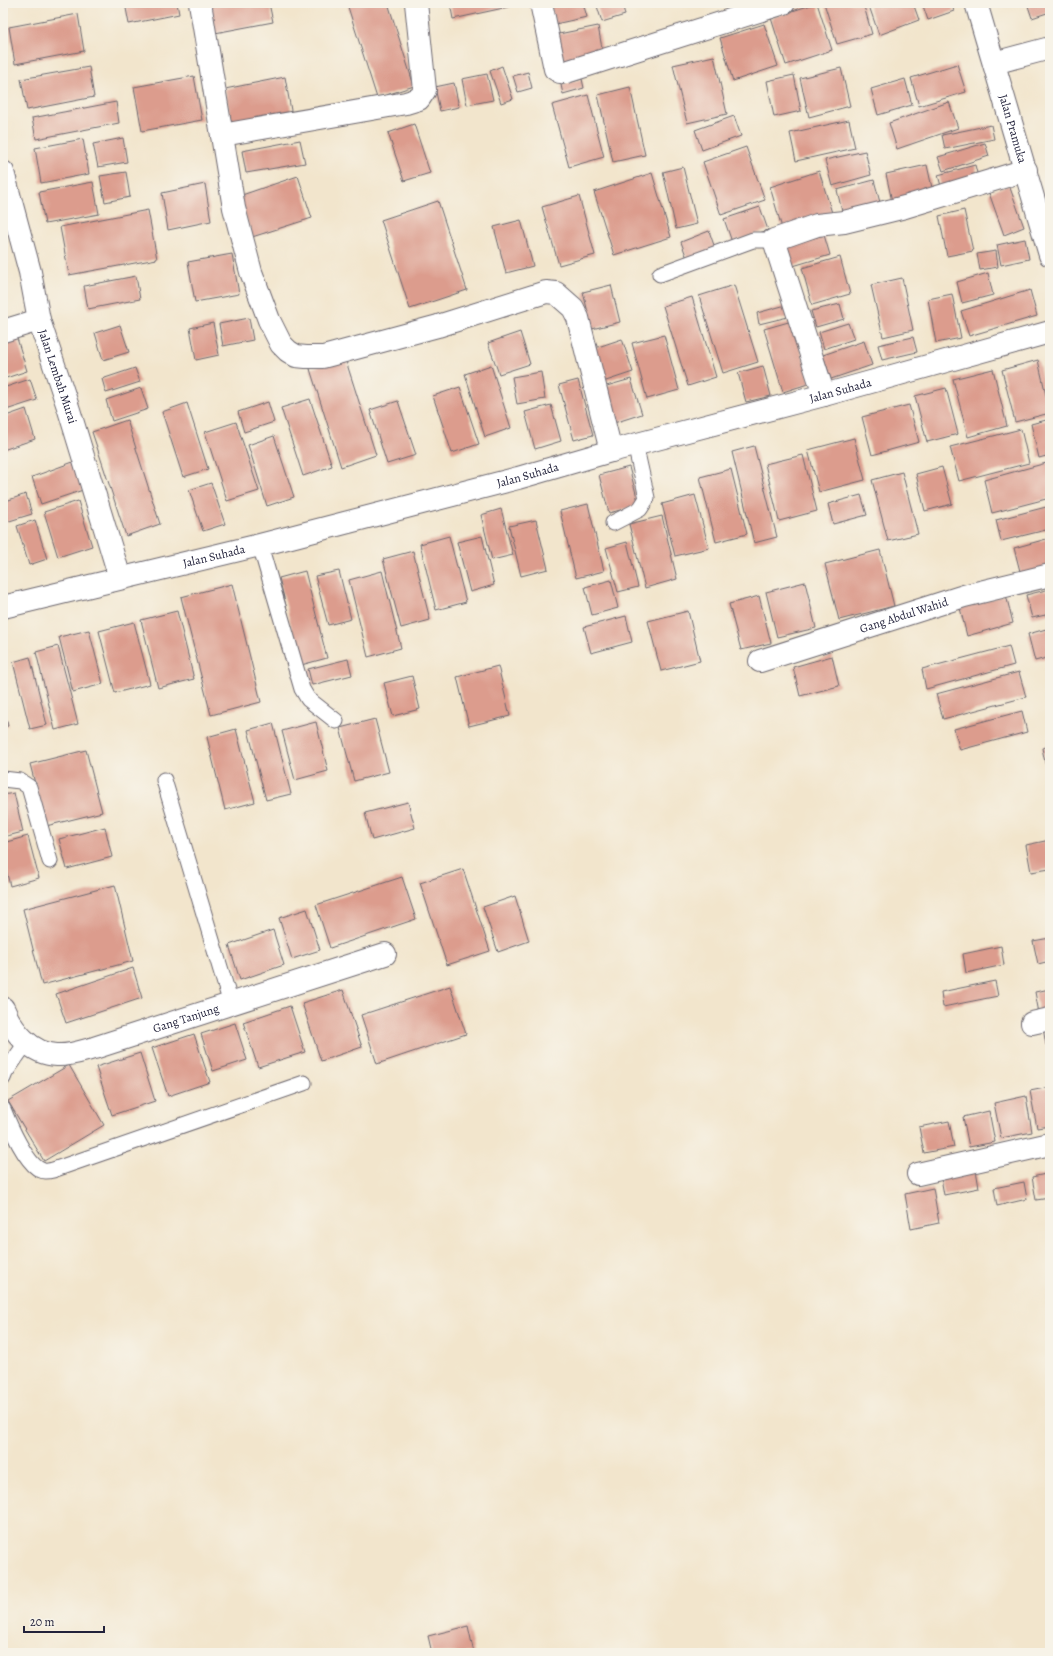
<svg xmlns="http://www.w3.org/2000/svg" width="1053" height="1656" viewBox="0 0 1053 1656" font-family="Alegreya,serif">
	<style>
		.building { fill: #dc9c8d }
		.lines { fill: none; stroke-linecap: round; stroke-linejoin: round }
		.service-casing { stroke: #6b666e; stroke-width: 17 }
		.minor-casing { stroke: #6b666e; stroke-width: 24 }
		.tertiary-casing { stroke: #6b666e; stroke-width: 24 }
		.service { stroke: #fff; stroke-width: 15 }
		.minor { stroke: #fff; stroke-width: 22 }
		.tertiary { stroke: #fff; stroke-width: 22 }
		.labels { text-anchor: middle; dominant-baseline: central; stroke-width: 3; stroke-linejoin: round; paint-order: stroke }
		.street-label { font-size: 12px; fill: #22223b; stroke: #f7f3e8 }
	</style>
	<rect width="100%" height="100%" fill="#f7f3e8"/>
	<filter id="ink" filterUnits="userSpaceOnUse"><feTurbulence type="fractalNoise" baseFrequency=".025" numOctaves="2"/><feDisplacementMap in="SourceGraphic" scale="8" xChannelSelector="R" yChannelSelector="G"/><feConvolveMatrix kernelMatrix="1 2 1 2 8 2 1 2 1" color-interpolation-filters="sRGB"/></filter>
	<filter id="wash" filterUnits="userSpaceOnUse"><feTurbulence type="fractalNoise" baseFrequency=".012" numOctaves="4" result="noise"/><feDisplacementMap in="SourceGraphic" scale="16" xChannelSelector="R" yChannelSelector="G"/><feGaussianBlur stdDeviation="0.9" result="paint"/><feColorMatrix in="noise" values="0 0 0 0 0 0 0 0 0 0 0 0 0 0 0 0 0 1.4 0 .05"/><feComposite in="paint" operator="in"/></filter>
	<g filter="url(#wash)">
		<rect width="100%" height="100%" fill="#f2e5cc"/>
		<g id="blocks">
			<path class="building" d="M125,3H177L179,14L129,24Z
				M209,3H269L273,22L215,33Z
				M359,3H388L414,86L377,98L348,7Z
				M450,3H522V4L453,19Z
				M550,3H583L587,17L555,24Z
				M596,3H622L625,15L602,22Z
				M737,3H753L738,7Z
				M817,3L832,50L786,65L771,18Z
				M824,3H863L872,34L837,44Z
				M868,3H913L919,20L879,35Z
				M922,3H951L954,11L928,20Z
				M1027,3H1050V12L1032,18Z
				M78,14L84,51L15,64L9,27Z
				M764,24L778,66L733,81L720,38Z
				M598,26L603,54L559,61L554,35Z
				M714,56L727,114L687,123L673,65Z
				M957,64L966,92L919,106L911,78Z
				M502,66L513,99L501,103L490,71Z
				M89,67L94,97L27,110L21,79Z
				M841,68L850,106L809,117L800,78Z
				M528,72L532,88L518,92L513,76Z
				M487,74L493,100L467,105L462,79Z
				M794,75L801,111L774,117L767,81Z
				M194,76L202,120L142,131L134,87Z
				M285,77L292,116L232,127L225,89Z
				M582,79L584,88L563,94L561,85Z
				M905,79L912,105L878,115L871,89Z
				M454,83L459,107L440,111L435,87Z
				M630,87L645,155L613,162L598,95Z
				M588,95L604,157L569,167L552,105Z
				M116,102L119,123L36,139L32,118Z
				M949,102L958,128L897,149L889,123Z
				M734,116L741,136L702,150L695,130Z
				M849,120L855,148L796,161L790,133Z
				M414,124L430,173L404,181L388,133Z
				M991,125L994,139L945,149L942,135Z
				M123,138L127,162L98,167L93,144Z
				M83,139L89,174L41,183L35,148Z
				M300,140L305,163L246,173L242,151Z
				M985,143L989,156L943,171L938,157Z
				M746,147L765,200L721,215L703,162Z
				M865,151L871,175L832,186L825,160Z
				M927,165L934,197L893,206L886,174Z
				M975,165L979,181L942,190L938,175Z
				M683,167L697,224L676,229L663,172Z
				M819,171L832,213L782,228L770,187Z
				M126,172L130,197L105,202L100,176Z
				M652,173L671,237L614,255L594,192Z
				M298,176L312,218L252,237L239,196Z
				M874,180L882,210L844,220L837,190Z
				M93,182L99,214L45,224L39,192Z
				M205,184L211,221L168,230L162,193Z
				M1009,185L1024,227L1004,235L989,193Z
				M579,196L595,255L559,265L542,207Z
				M438,201L467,290L410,309L381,220Z
				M760,207L768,230L732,242L724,219Z
				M148,210L157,259L69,275L60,227Z
				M964,210L973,251L947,256L939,216Z
				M521,220L533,266L506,273L494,227Z
				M709,231L716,251L688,261L681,242Z
				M824,235L830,255L793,266L787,246Z
				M1025,239L1029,259L1001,265L997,245Z
				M996,251L998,267L980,270L977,254Z
				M232,254L239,294L195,302L188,262Z
				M840,257L850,294L812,305L802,268Z
				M988,273L993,295L962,303L957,282Z
				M136,276L140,299L88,309L84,286Z
				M902,278L913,330L883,337L871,285Z
				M611,285L620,322L592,329L583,292Z
				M734,285L758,362L723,373L699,296Z
				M1030,290L1037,316L969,336L961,311Z
				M952,294L961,338L936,343L928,299Z
				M692,297L716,377L688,386L663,306Z
				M840,304L844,319L816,327L811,311Z
				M786,305L788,317L759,324L757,313Z
				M249,318L253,340L223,346L219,324Z
				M792,321L811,383L783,392L764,329Z
				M213,323L219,355L196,360L190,328Z
				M848,323L854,339L824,349L819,332Z
				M120,325L129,352L103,360L95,333Z
				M520,332L530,364L499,374L488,343Z
				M16,335L27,371L3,379V340Z
				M664,335L679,390L647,399L632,343Z
				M913,337L917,352L882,360L878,345Z
				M622,339L633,372L600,383L589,350Z
				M864,341L872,365L831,379L823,355Z
				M345,358L376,455L341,467L310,369Z
				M1038,360L1050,413L1015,422L1002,370Z
				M491,365L511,428L485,437L465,374Z
				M763,366L771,396L746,402L738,373Z
				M135,368L140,382L106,393L102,379Z
				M993,369L1007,426L968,437L953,379Z
				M541,372L545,399L517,404L512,377Z
				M30,379L37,400L3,411V388Z
				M631,379L642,414L614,423L603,387Z
				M578,380L593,435L574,440L559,385Z
				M460,387L479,444L452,453L433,396Z
				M141,388L148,409L112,421L106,400Z
				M946,388L958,434L927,442L915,396Z
				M310,399L332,466L303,476L281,408Z
				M398,401L416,455L387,464L370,410Z
				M268,402L274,422L244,432L238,412Z
				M187,403L208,469L183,477L162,412Z
				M551,405L561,441L535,449L525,412Z
				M909,405L919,442L872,455L862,417Z
				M26,409L35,439L3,450V417Z
				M1050,419V455L1039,458L1031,424Z
				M127,420L160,524L126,536L92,432Z
				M236,422L259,491L227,501L205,432Z
				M1021,429L1029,463L959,481L950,447Z
				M274,436L294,497L267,506L248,445Z
				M854,438L865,480L819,492L808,450Z
				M754,446L777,537L754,543L732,452Z
				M803,455L817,511L779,521L765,464Z
				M73,462L83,490L41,504L32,477Z
				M1050,462V498L992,513L984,480Z
				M629,467L639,505L609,513L599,475Z
				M942,467L952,504L925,511L916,474Z
				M731,469L747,534L716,542L700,477Z
				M902,472L918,534L888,541L872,480Z
				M211,483L225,524L203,531L189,490Z
				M26,494L32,514L3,523V502Z
				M695,495L709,548L675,556L662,504Z
				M861,495L867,515L833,524L828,504Z
				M78,501L92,546L58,557L44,512Z
				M588,504L604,571L576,578L560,511Z
				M1050,506V529L1001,541L996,520Z
				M501,509L513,555L492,560L481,515Z
				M662,516L677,579L645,588L629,524Z
				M35,520L47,559L29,565L17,526Z
				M536,520L548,569L521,576L509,526Z
				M449,536L466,602L436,610L420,544Z
				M482,536L494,585L470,592L457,542Z
				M1050,538V571L1022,579L1014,548Z
				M627,542L638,587L618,592L606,548Z
				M880,550L894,606L839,620L825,564Z
				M413,551L430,620L401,628L383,559Z
				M305,571L327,658L301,665L279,578Z
				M339,571L351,619L328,625L315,576Z
				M382,571L401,648L368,657L349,580Z
				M611,580L618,608L592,615L585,587Z
				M805,582L816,628L777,637L766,592Z
				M232,584L261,702L211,715L181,597Z
				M1050,589V614L1032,618L1026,595Z
				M1006,595L1013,623L967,636L960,608Z
				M759,596L771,643L741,650L729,604Z
				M177,611L194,679L158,688L141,620Z
				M688,611L700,661L661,671L648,621Z
				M626,616L632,642L591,653L584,627Z
				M134,622L150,684L115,693L99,631Z
				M1050,628V657L1035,661L1028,634Z
				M89,630L103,684L73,692L59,637Z
				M58,646L78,724L55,730L36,652Z
				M1009,646L1014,665L926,689L922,669Z
				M832,656L839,686L800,696L793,667Z
				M30,657L47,725L30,729L13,662Z
				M348,659L352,675L312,685L308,669Z
				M498,666L510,716L469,726L457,677Z
				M1019,672L1026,697L943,719L936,694Z
				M412,676L420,709L393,716L384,683Z
				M4,708L8,726L3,727V709Z
				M1022,711L1027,732L960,750L954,729Z
				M375,719L389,772L354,781L340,728Z
				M316,722L328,771L295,780L282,731Z
				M273,723L291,794L266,800L248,730Z
				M236,729L255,802L225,810L207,737Z
				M1050,746V776L1048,777L1042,748Z
				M86,750L102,812L46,826L30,764Z
				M14,793L23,832L3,837V795Z
				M408,802L415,828L372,840L365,813Z
				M105,827L112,857L67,869L59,839Z
				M28,836L39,878L10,886L3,857V843Z
				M1050,840V869L1031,872L1026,845Z
				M463,869L490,951L447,965L420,883Z
				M402,877L416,919L330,948L316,905Z
				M115,885L133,961L42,985L23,909Z
				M515,896L529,941L498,952L483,907Z
				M307,909L320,950L292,959L279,918Z
				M273,930L284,965L240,980L229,945Z
				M1050,938V961L1038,964L1033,941Z
				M1001,946L1004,965L966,973L963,954Z
				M133,968L142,998L66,1023L56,994Z
				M995,981L998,996L943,1007L941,992Z
				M450,986L466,1034L377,1064L361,1015Z
				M1050,989V1011L1039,1013L1035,992Z
				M343,990L362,1047L321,1061L302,1003Z
				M290,1006L305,1052L258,1067L243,1022Z
				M235,1023L247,1060L213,1071L201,1034Z
				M1050,1027V1044L1046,1045L1043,1028Z
				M194,1034L210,1082L168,1096L152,1048Z
				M140,1053L155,1101L112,1115L96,1067Z
				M69,1065L104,1125L44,1161L8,1101Z
				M1050,1087V1126L1037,1128L1030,1091Z
				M1026,1096L1032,1132L1001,1138L994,1103Z
				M989,1111L995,1142L969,1147L963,1117Z
				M949,1121L954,1147L924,1153L919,1127Z
				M976,1170L979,1188L944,1195L941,1178Z
				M1050,1173V1198L1036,1200L1032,1177Z
				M1024,1182L1027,1199L997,1206L994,1188Z
				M933,1188L939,1223L911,1229L905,1194Z
				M468,1626L474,1653H432L428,1636Z"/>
		</g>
	</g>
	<g filter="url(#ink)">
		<use href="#blocks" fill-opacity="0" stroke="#6b666e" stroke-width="1"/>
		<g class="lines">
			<defs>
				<path id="service" d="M660,274L753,240H774
					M613,523L640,509L647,498L635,444
					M260,545L302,689L308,699L336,721
					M3,779L20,781L29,787L50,861
					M164,780L231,1004
					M3,1078L5,1073L26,1043
					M3,1109C9,1124 26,1164 41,1170C44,1172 49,1171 53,1170L304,1083"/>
				<g id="minor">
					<path d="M200,3L234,208L251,272L269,320L281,344L288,351L296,356L306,357H323L438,326L546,292L556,293L573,308L578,318L611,451"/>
					<path d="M541,3L555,69L560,72H566L784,3"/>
					<path d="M994,63L1050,48"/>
					<path d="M222,135L406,103L419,99L425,90L416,3"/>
					<path id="s1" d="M3,172L30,272L39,320L69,410L120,578"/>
					<path d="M3,331L39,320"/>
					<path d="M824,395L774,240L817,225L844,222L905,207L1026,170"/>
					<path id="s2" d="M3,607L260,545L518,478L611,451L824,395L1050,332"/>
					<path id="s3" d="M760,661L964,596L1050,575"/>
					<path id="s4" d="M3,1008C12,1031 31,1054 57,1055C68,1056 83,1051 94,1048L385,954"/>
					<path d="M1032,1023L1050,1019"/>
					<path d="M918,1174L1050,1144"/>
				</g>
				<g id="tertiary">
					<path id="s5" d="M976,3L1050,255"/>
				</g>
			</defs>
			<use href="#service" class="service-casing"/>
			<use href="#minor" class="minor-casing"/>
			<use href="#tertiary" class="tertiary-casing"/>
			<use href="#service" class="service"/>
			<use href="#minor" class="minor"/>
			<use href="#tertiary" class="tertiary"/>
		</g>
	</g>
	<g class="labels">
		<g class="street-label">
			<text stroke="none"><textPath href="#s5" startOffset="131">Jalan Pramuka</textPath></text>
			<text stroke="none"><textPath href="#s1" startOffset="212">Jalan Lembah Murai</textPath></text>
			<text stroke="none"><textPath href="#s2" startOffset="865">Jalan Suhada</textPath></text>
			<text stroke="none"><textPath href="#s2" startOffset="541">Jalan Suhada</textPath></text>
			<text stroke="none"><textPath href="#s2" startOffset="217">Jalan Suhada</textPath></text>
			<text stroke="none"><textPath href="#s3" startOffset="151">Gang Abdul Wahid</textPath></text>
			<text stroke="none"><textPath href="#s4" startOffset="210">Gang Tanjung</textPath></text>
		</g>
	</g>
	<rect width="1053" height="1656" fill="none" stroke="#f7f3e8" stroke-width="16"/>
	<path d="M24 1626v6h80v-6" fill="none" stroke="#22223b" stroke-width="2"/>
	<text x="30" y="1626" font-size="12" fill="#22223b" stroke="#f7f3e8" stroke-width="3" paint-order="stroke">20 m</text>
</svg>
